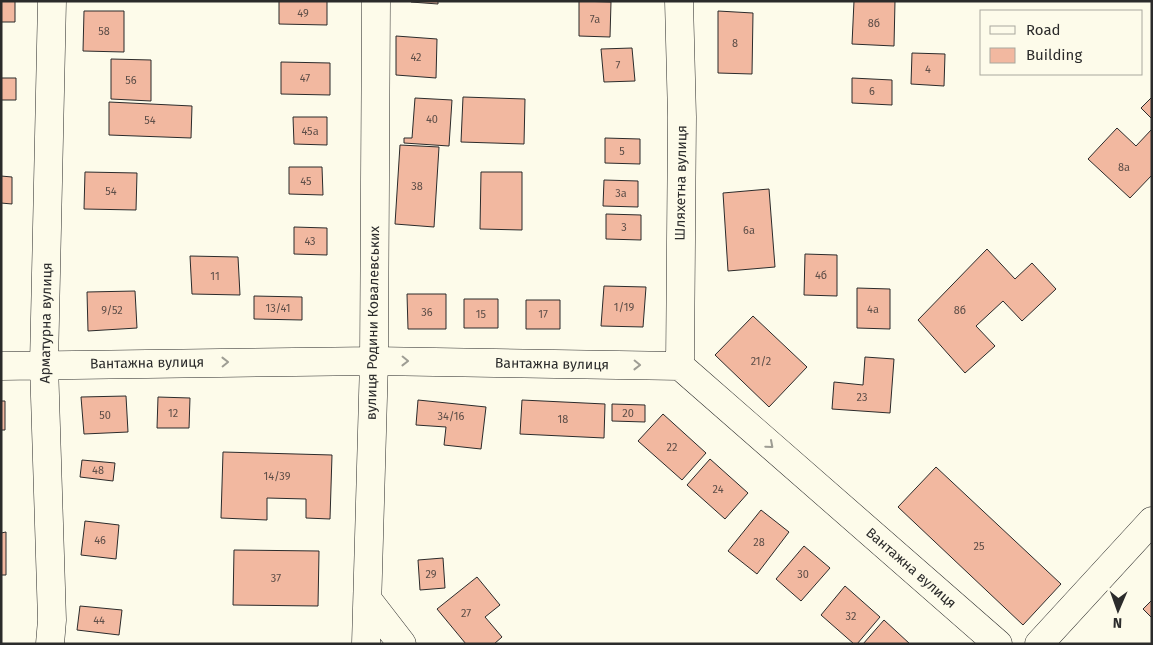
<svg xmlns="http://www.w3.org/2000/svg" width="1153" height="645" viewBox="0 0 1153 645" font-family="'Fira Sans',sans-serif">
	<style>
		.building { fill: #f2b8a0; stroke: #2b2b2b }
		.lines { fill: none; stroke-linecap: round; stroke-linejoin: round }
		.minor-casing { stroke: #2b2b2b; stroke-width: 29 }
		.minor { stroke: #fdfbea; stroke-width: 28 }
		.oneway { stroke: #9e9d94 }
		.labels { text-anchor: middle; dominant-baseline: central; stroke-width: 4; stroke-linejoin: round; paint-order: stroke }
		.number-label { font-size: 11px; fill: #5d4e48 }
		.street-label { font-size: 14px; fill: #2b2b2b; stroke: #fdfbea }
	</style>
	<rect width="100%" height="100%" fill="#fdfbea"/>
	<path class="building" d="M1,1H15V22H1Z
		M279,1H327V25L279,24Z
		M411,1H438V4L411,2Z
		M579,1L611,2L610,37L579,36Z
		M854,1H895L894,46L852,44Z
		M84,11H124V52L83,51Z
		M718,11L753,13L752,74L718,73Z
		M396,36L437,39L436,78L396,75Z
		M632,48L635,81L604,82L601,49Z
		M912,53L945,54L944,86L911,84Z
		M111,59L151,60V101L111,99Z
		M281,62L330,63V95L281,94Z
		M1,78H16V100H1Z
		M852,78L892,80V105L852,103Z
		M463,97L525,99L524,144L461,142Z
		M1152,97V119L1141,108Z
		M415,98L452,100L449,146L404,143V138H412Z
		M109,102L192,106L191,138L109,135Z
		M293,117H327V145L294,144Z
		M1117,128L1136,146L1152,129V175L1130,198L1088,159Z
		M605,138L640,139V164L605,163Z
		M400,145L439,147L434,227L395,224Z
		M289,167H322L323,195L289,194Z
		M85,172L137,173L136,210L84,209Z
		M481,172H522V230L480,229Z
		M1,176L12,177V204L1,203Z
		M604,180L638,181V207L603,206Z
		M769,189L775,267L728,271L723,193Z
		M606,214L641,215V240L606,239Z
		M294,227L327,228V255L294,254Z
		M987,249L1015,279L1032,263L1056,289L1022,321L1003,301L976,326L995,346L965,373L918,320Z
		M805,254L837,255V296L804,295Z
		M190,256L238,257L240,295L192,294Z
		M604,286L646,287L643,327L601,326Z
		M857,288L890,289V329L857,328Z
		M135,291L137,328L88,331L87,292Z
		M407,294H446V329H408Z
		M254,296L302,297V320L254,319Z
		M464,299H498V328H464Z
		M526,300H560V329H526Z
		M753,316L807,367L769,407L715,355Z
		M865,357L894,359L890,413L832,409L834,382L863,385Z
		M126,396L128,432L84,434L81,397Z
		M158,397L190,398L189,428H157Z
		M418,400L486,407L481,449L444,445L446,427L416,425Z
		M522,400L605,404L604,438L520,434Z
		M1,401H5V430H1Z
		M612,404L645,405V422L612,421Z
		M663,414L706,453L682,480L638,441Z
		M223,452L332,455L330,519L306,518V499L267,498V520L221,518Z
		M710,459L748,493L725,519L687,485Z
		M82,460L115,463L113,481L80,477Z
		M936,467L1061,584L1023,625L898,507Z
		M761,510L789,532L757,574L728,551Z
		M85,521L119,525L116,559L81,555Z
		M6,532V575H1V533Z
		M804,546L830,568L801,601L776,579Z
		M234,550L319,551L318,606L233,605Z
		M443,558L445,588L420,590L418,560Z
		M477,577L500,605L485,617L502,637L494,644H466L437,609Z
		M845,586L880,617L857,644H854L821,615Z
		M1152,600V618L1143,609Z
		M80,606L122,610L119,635L77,630Z
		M884,620L910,644H863Z"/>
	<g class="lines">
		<defs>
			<path id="minor" d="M679,1L682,117L680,366
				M1,366L374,361L680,366L998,644
				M368,600L402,644
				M50,644L52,620L44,364L52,1
				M366,644L374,361L376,1
				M1039,644L1152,521"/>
		</defs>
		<use href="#minor" class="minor-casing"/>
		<use href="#minor" class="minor"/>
	</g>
	<defs><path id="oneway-chevron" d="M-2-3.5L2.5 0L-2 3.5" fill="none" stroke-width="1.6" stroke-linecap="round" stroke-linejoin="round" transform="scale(1.25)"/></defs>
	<g class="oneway">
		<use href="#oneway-chevron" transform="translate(405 361) rotate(1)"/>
		<use href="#oneway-chevron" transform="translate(225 362) rotate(-1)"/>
		<use href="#oneway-chevron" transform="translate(637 365) rotate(1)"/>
		<use href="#oneway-chevron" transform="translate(770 445) rotate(41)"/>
	</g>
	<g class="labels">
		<g class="number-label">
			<text x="303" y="13">49</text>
			<text x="595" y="19">7а</text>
			<text x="874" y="23">8б</text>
			<text x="104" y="31">58</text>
			<text x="735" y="43">8</text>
			<text x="416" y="57">42</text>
			<text x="618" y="65">7</text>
			<text x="928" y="69">4</text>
			<text x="305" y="78">47</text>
			<text x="131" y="80">56</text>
			<text x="872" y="91">6</text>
			<text x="432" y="119">40</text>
			<text x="150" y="120">54</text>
			<text x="310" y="131">45а</text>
			<text x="622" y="151">5</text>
			<text x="1124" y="167">8а</text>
			<text x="306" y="181">45</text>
			<text x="417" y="186">38</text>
			<text x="111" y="191">54</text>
			<text x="621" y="193">3а</text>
			<text x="624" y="227">3</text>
			<text x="749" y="230">6а</text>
			<text x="310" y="241">43</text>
			<text x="821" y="275">4б</text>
			<text x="215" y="276">11</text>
			<text x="624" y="307">1/19</text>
			<text x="278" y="308">13/41</text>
			<text x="873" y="309">4а</text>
			<text x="112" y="310">9/52</text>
			<text x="960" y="310">8б</text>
			<text x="427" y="312">36</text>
			<text x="481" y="314">15</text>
			<text x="543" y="314">17</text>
			<text x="761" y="361">21/2</text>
			<text x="862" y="397">23</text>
			<text x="173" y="413">12</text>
			<text x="628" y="413">20</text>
			<text x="105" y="415">50</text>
			<text x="451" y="416">34/16</text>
			<text x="563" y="419">18</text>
			<text x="672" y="447">22</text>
			<text x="98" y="470">48</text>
			<text x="277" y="476">14/39</text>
			<text x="718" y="489">24</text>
			<text x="100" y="540">46</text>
			<text x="759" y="542">28</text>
			<text x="979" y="546">25</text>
			<text x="431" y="574">29</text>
			<text x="803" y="574">30</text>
			<text x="276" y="578">37</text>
			<text x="466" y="613">27</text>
			<text x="851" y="616">32</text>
			<text x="99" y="620">44</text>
		</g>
		<g class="street-label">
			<text transform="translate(681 183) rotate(-89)">Шляхетна вулиця</text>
			<text transform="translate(46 323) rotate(-89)">Арматурна вулиця</text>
			<text transform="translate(373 323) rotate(-89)">вулиця Родини Ковалевських</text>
			<text transform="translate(147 363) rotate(-1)">Вантажна вулиця</text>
			<text transform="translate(552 364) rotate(1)">Вантажна вулиця</text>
			<text transform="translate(911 568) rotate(41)">Вантажна вулиця</text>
		</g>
	</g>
	<rect width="1153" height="645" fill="none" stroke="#2b2b2b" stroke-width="5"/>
	<rect x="980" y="10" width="162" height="65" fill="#fdfbea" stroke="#a9a89e"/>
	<rect x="990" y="26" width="25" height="8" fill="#fdfbea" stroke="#a9a89e"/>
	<text x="1026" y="35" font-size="15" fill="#2b2b2b">Road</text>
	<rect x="990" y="48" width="25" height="15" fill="#f2b8a0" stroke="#a9a89e"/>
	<text x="1026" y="60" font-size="15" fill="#2b2b2b">Building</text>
	<g transform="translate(1118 610) rotate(182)" stroke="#fdfbea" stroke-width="4" paint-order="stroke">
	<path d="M0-4L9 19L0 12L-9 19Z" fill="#2b2b2b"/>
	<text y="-8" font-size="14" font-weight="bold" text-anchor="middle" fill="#2b2b2b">N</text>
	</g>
</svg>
